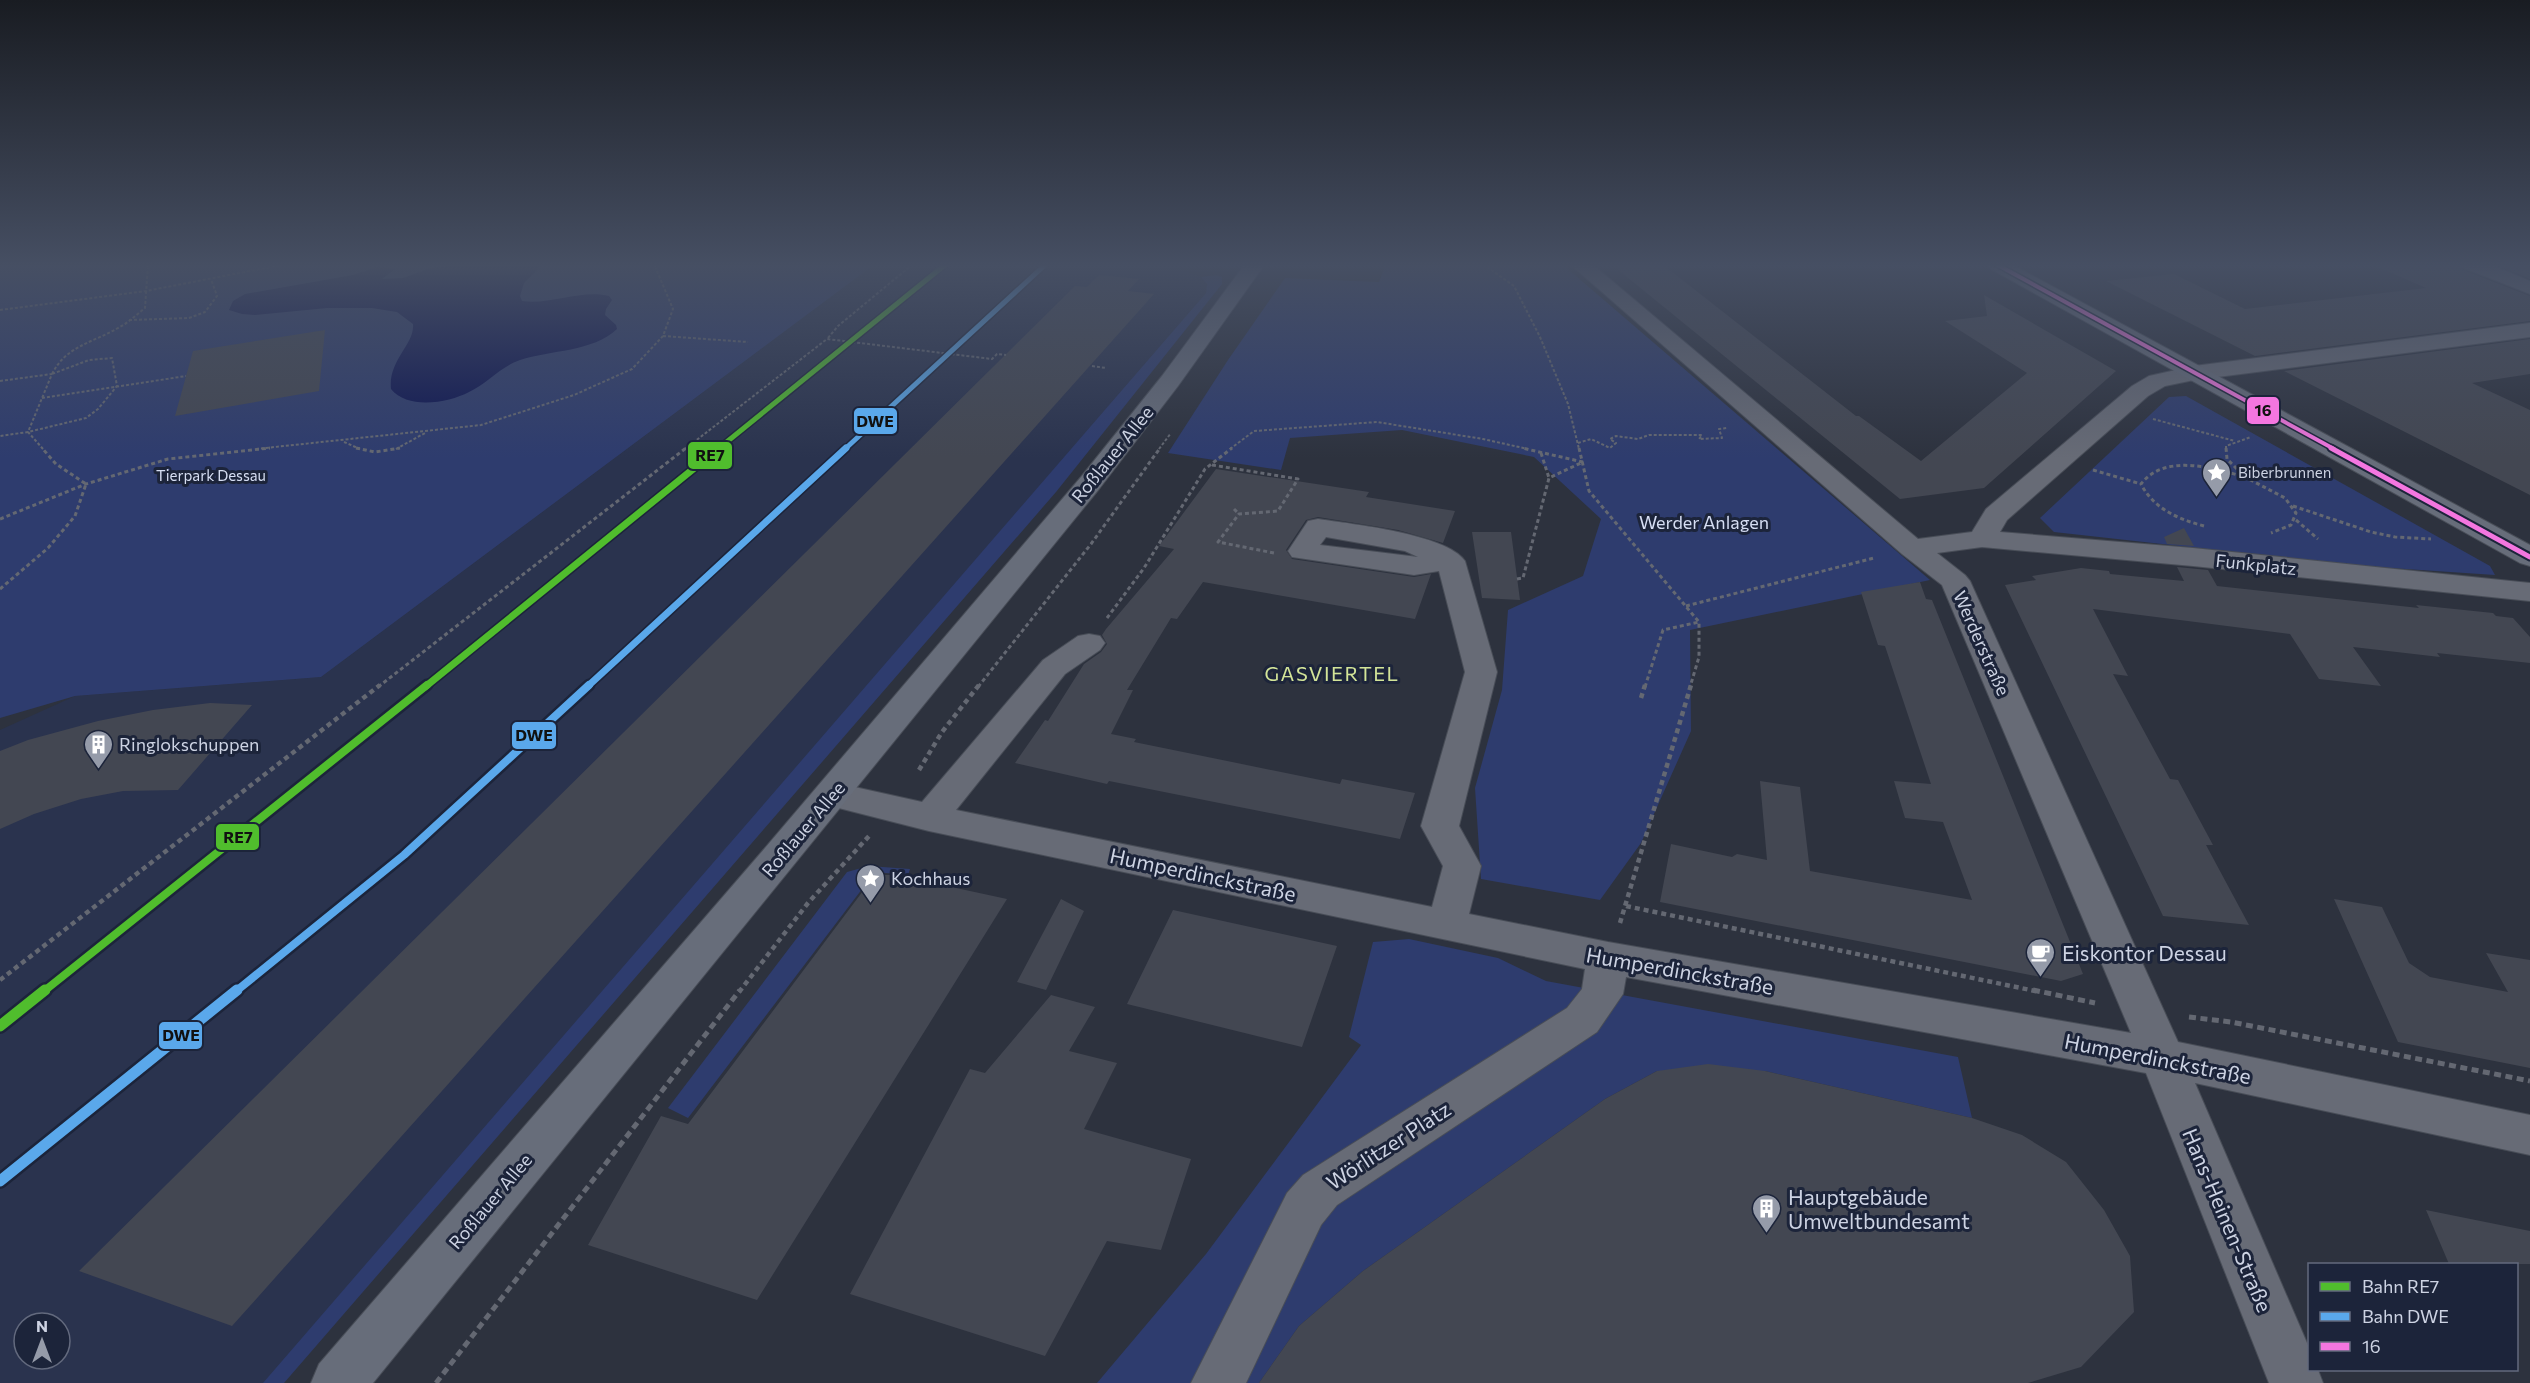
<svg xmlns="http://www.w3.org/2000/svg" width="2530" height="1383" viewBox="0 0 2530 1383" font-family="Commissioner,sans-serif">
	<style>
		.built { fill: #2a334e; fill-rule: evenodd }
		.green { fill: #2e3c6e }
		.water { fill: #0d1553 }
		.building { fill: #434752 }
		.lines { fill: none; stroke-linecap: round; stroke-linejoin: round }
		.minor-casing { stroke: #484d57; stroke-width: 2 }
		.major-casing { stroke: #484d57; stroke-width: 2 }
		.path-far3 { stroke: #646872; stroke-width: 2; stroke-dasharray: 3 2; stroke-linecap: butt }
		.path-far2 { stroke: #646872; stroke-width: 3; stroke-dasharray: 4 3; stroke-linecap: butt }
		.path-far1 { stroke: #646872; stroke-width: 4.5; stroke-dasharray: 5 4; stroke-linecap: butt }
		.path { stroke: #646872; stroke-width: 5; stroke-dasharray: 7 4.5; stroke-linecap: butt }
		.minor { fill: #676b76; fill-rule: evenodd }
		.major { fill: #676d7a; fill-rule: evenodd }
		.bus-1-far1-casing { stroke: #1c243a; stroke-width: 7 }
		.bus-1-casing { stroke: #1c243a; stroke-width: 9 }
		.bus-1-far1 { stroke: #f476e0; stroke-width: 4 }
		.bus-1 { stroke: #f476e0; stroke-width: 5 }
		.rail-1-far3-casing { stroke: #1c243a; stroke-width: 8 }
		.rail-1-far2-casing { stroke: #1c243a; stroke-width: 10 }
		.rail-1-far1-casing { stroke: #1c243a; stroke-width: 13 }
		.rail-1-casing { stroke: #1c243a; stroke-width: 16 }
		.rail-2-far3-casing { stroke: #1c243a; stroke-width: 8 }
		.rail-2-far2-casing { stroke: #1c243a; stroke-width: 10 }
		.rail-2-far1-casing { stroke: #1c243a; stroke-width: 13 }
		.rail-2-casing { stroke: #1c243a; stroke-width: 16 }
		.rail-1-far3 { stroke: #50bd2d; stroke-width: 5 }
		.rail-1-far2 { stroke: #50bd2d; stroke-width: 7 }
		.rail-1-far1 { stroke: #50bd2d; stroke-width: 8 }
		.rail-1 { stroke: #50bd2d; stroke-width: 11 }
		.rail-2-far3 { stroke: #5aa8eb; stroke-width: 5 }
		.rail-2-far2 { stroke: #5aa8eb; stroke-width: 7 }
		.rail-2-far1 { stroke: #5aa8eb; stroke-width: 8 }
		.rail-2 { stroke: #5aa8eb; stroke-width: 11 }
		.labels { text-anchor: middle; dominant-baseline: central; stroke-width: 6; stroke-linejoin: round; paint-order: stroke }
		.far-poi-label { font-size: 15px; fill: #cdd3e3; stroke: #1c243a; text-anchor: start }
		.far-park-label { font-size: 15px; fill: #d6def3; stroke: #1c243a }
		.street-label { font-size: 18px; fill: #cdd3e3; stroke: #1c243a }
		.park-label { font-size: 18px; fill: #d6def3; stroke: #1c243a }
		.poi-label { font-size: 18px; fill: #cdd3e3; stroke: #1c243a; text-anchor: start }
		.neighbourhood-label { font-size: 20px; letter-spacing: 1.5px; fill: #d3e498; stroke: #1c243a }
		.near-street-label { font-size: 21px; fill: #cdd3e3; stroke: #1c243a }
		.near-poi-label { font-size: 21px; fill: #cdd3e3; stroke: #1c243a; text-anchor: start }
		.line-badge { stroke: #1c243a; stroke-width: 2 }
		.pale-badge-label { font-size: 16px; text-anchor: middle; font-weight: bold; fill: #111 }
	</style>
	<rect width="100%" height="100%" fill="#2d323e"/>
	<path class="built" d="M875,264H1197L1178,268L1201,277L1207,284L1206,293L266,1383H0V730L75,696L321,677ZM24,1323H60V1359H24Z"/>
	<path class="green" d="M0,264H875L321,677L75,696L0,718Z
		M1386,264H1562L1930,580L1690,630L1691,731L1641,843L1600,900L1481,879L1475,788L1502,690L1508,610L1583,576L1601,519L1534,457L1402,430L1290,438L1281,470L1168,453L1228,360L1285,278L1379,282Z
		M1216,275L1222,277V284L1056,492L284,1383H263L1206,293L1207,284L1201,277Z
		M2186,396L2490,566L2495,575L2361,566L2054,532L2040,518L2169,397Z
		M869,866L910,869L908,875L875,872L688,1118L668,1108L847,872Z
		M1409,939L1498,958L1546,981L1958,1057L1972,1118L1765,1071H1657L1605,1099L1363,1271L1299,1326L1259,1383H1097L1206,1254L1361,1045L1349,1037L1373,942Z"/>
	<path class="water" d="M465,264H543L524,283L520,296L522,301C551,305 582,289 609,296L612,300L606,309L605,315L616,325L617,329C593,352 550,350 520,360C500,367 488,383 469,392C448,403 408,410 391,389C388,360 415,344 413,324L397,312L372,308H327L255,315L242,314L229,310L233,301L245,294L353,275L377,267L395,269L382,279L403,278L431,268Z"/>
	<path class="building" d="M1611,264H1662L1856,416H1859L1921,461L2027,373L1945,321L1987,316L1984,295L2116,371L1984,488L1900,499Z
		M2371,264H2459L2463,270L2530,296V321L2255,356L2106,281L2174,274L2245,309L2426,288Z
		M2495,264H2530V279Z
		M1099,275L1139,279L1128,291L1154,294L232,1326L79,1271L1075,286L1087,287Z
		M325,330L319,391L175,416L193,351Z
		M2530,339V374L2472,383L2530,410V495L2284,371Z
		M1216,469L1369,492L1366,497L1455,511L1443,543L1398,530L1318,517L1306,520L1286,550L1292,559L1414,577L1431,574L1415,619L1203,582L1177,619L1171,618L1127,690H1133L1111,734L1136,739L1134,742L1340,784L1342,779L1415,793L1400,839L1109,781L1107,784L1015,763L1045,720L1048,721L1084,664L1101,652L1107,644L1102,635L1106,629L1174,549L1159,546Z
		M2184,528L2194,546L2167,544L2164,537Z
		M1472,532H1511L1520,600L1482,598Z
		M2177,567L2208,570L2217,586L2419,608L2416,605L2493,613L2496,616L2513,618L2530,637V663L2437,653L2440,657L2353,647L2381,686L2319,679L2290,634L2093,609L2128,676L2113,674L2170,779L2178,780L2213,845H2206L2249,925L2163,916L2005,585L2036,580L2032,576L2081,568L2109,571L2110,574L2184,581Z
		M1920,582L1926,599L1932,600L2083,974L2061,981L1660,902L1671,844L1732,857L1737,854L1767,860L1760,781L1800,787L1810,871L1972,900L1943,822L1905,818L1894,781L1931,784L1885,646L1878,645L1861,592Z
		M210,703L252,705L178,790L123,791L81,799L34,814L0,829V751L28,740L98,721L153,710Z
		M875,875H896L1007,899L757,1300L588,1245L661,1116L688,1124Z
		M1061,899L1084,911L1046,990L1017,982Z
		M2334,899L2382,907L2409,963L2430,977L2508,992L2486,953L2530,960V1068L2398,1042Z
		M1173,910L1337,946L1302,1047L1127,1004Z
		M1051,995L1095,1007L1069,1051L1117,1063L1084,1129L1191,1159L1161,1250L1107,1241L1045,1356L850,1294L970,1069L985,1073Z
		M1708,1064L1765,1071L1972,1118L2022,1135L2066,1162L2104,1210L2130,1256L2134,1312L2081,1367L2028,1383H1259L1299,1326L1363,1271L1605,1099L1657,1071Z
		M2426,1210L2530,1231V1264H2449Z"/>
	<g class="lines">
		<defs>
			<path id="minor" d="M1570,264H1592L1918,539L1972,532L1986,509L2132,386L2149,376L2194,366L2530,323V337L2194,380L2165,386L2148,396L2007,520L2000,532L2193,548L2530,583V601L2193,566L1982,547L1937,553L1965,575L1970,581L2178,1042L2530,1115V1155L2195,1083L2310,1350V1370H2318L2323,1383H2269L2146,1073L1626,977L1623,994L1597,1032L1337,1205L1321,1225L1246,1383H1191L1287,1193L1303,1175L1567,1008L1582,989L1585,969L929,831L819,803L814,794L819,785L832,782L922,802L1043,660L1078,636L1089,634L1100,636L1105,643L1100,650L1065,674L956,810L1432,907L1443,866L1421,826L1465,672L1439,571L1414,575L1292,557L1288,551L1308,521L1318,519C1351,524 1447,534 1465,561L1497,672L1459,826L1481,866L1469,914L1608,942L2131,1033L1942,585L1902,554ZM1326,537L1405,551L1418,557L1320,545Z
				M2461,264H2489L2530,281V294L2464,268Z"/>
			<path id="major" d="M1245,264H1265L1178,386L1099,489L373,1383H311L319,1364L759,855L1081,477L1162,376Z
				M1986,264H2011L2530,545V566L2520,563L1989,268Z"/>
		</defs>
		<use href="#minor" class="minor-casing"/>
		<use href="#major" class="major-casing"/>
		<path class="path-far3" d="M643,264L654,266
			M1483,264L1514,286L1540,337L1568,404L1579,449
			M0,310L146,291L286,264
			M129,320L189,318L205,312L217,296L211,279
			M663,336L748,342
			M828,338L838,326L913,264
			M1092,366L1106,368
			M52,374C66,346 92,343 118,328C128,323 136,315 145,308L148,264
			M0,381L52,374L28,432L0,436
			M42,398L186,376
			M2153,419L2235,441
			M344,442L360,449
			M1578,443L1591,439L1610,448L1616,443L1610,439L1616,436L1638,439L1649,435H1702L1699,439L1722,438L1719,429L1727,428
			M43,449L28,432L86,418L98,409L117,386L112,358L89,360L52,374
			M256,449L481,425L574,395L632,369L663,336L673,309L654,264
			M396,449L425,433
			M685,449L827,339L992,359L997,354L1006,355
			M1159,449L1171,433
			M1230,449L1254,431L1377,422L1483,439L1528,449
			M2226,449V446L2251,437"/>
		<path class="path-far2" d="M356,448L375,452L400,448
			M1579,448L1589,491L1699,622V657L1690,687
			M2226,448L2227,459L2245,477L2285,498L2296,513L2291,525L2271,533
			M1541,453L1549,478
			M1212,465L1298,479L1278,511L1239,514L1218,542L1274,553
			M2093,470L2141,484
			M2293,506L2371,532L2395,537L2431,539
			M1234,509L1239,514
			M0,519L86,484L168,459L270,448
			M2296,520L2318,539
			M2204,526C2178,519 2154,509 2141,484C2165,453 2213,468 2245,477
			M1517,579L1523,578L1549,478L1583,462L1522,448
			M0,589L48,548L75,516L86,484L56,464L42,448
			M1686,606L1874,558
			M1107,618L1144,568L1205,469L1232,448
			M378,687L686,448
			M978,687L1091,544L1160,448
			M1645,687L1663,630L1699,622"/>
		<path class="path-far1" d="M1641,698L1645,685
			M919,770L942,732L979,685
			M1626,906L2040,992
			M1620,923L1691,685
			M0,980L380,685
			M739,992L808,903L869,836"/>
		<path class="path" d="M2033,990L2095,1003
			M2189,1017L2231,1022L2530,1081
			M436,1383L740,990"/>
		<use href="#minor" class="minor"/>
		<use href="#major" class="major"/>
		<defs>
			<path id="bus-1-far1" d="M1996,264L2334,449"/>
			<path id="bus-1" d="M2331,448L2530,557"/>
		</defs>
		<use href="#bus-1-far1" class="bus-1-far1-casing"/>
		<use href="#bus-1" class="bus-1-casing"/>
		<use href="#bus-1-far1" class="bus-1-far1"/>
		<use href="#bus-1" class="bus-1"/>
		<defs>
			<path id="rail-1-far3" d="M718,449L946,264"/>
			<path id="rail-1-far2" d="M425,687L719,448"/>
			<path id="rail-1-far1" d="M43,992L427,685"/>
			<path id="rail-1" d="M0,1026L45,990"/>
			<path id="rail-2-far3" d="M845,449L1046,264"/>
			<path id="rail-2-far2" d="M587,687L846,448"/>
			<path id="rail-2-far1" d="M235,992L404,855L589,685"/>
			<path id="rail-2" d="M0,1181L237,990"/>
		</defs>
		<use href="#rail-1-far3" class="rail-1-far3-casing"/>
		<use href="#rail-1-far2" class="rail-1-far2-casing"/>
		<use href="#rail-1-far1" class="rail-1-far1-casing"/>
		<use href="#rail-1" class="rail-1-casing"/>
		<use href="#rail-2-far3" class="rail-2-far3-casing"/>
		<use href="#rail-2-far2" class="rail-2-far2-casing"/>
		<use href="#rail-2-far1" class="rail-2-far1-casing"/>
		<use href="#rail-2" class="rail-2-casing"/>
		<use href="#rail-1-far3" class="rail-1-far3"/>
		<use href="#rail-1-far2" class="rail-1-far2"/>
		<use href="#rail-1-far1" class="rail-1-far1"/>
		<use href="#rail-1" class="rail-1"/>
		<use href="#rail-2-far3" class="rail-2-far3"/>
		<use href="#rail-2-far2" class="rail-2-far2"/>
		<use href="#rail-2-far1" class="rail-2-far1"/>
		<use href="#rail-2" class="rail-2"/>
	</g>
	<linearGradient id="sky" x2="0" y2="1"><stop stop-color="#191c22"/><stop offset="0.58" stop-color="#464f63"/><stop offset="1" stop-color="#464f63" stop-opacity="0"/></linearGradient>
	<rect width="2530" height="458" fill="url(#sky)"/>
	<defs>
		<symbol id="sight-pin" viewBox="-11 -11 22 30"><path d="M0 17L-7.5 6A9.5 9.5 0 1 1 7.5 6Z" fill="#959ba9" stroke="#1c243a"/><path d="M0-6L1.8-2.2L6-1.7L2.9 1.2L3.7 5.4L0 3.3L-3.7 5.4L-2.9 1.2L-6-1.7L-1.8-2.2Z" fill="#fff"/></symbol>
		<symbol id="building-pin" viewBox="-11 -11 22 30"><path d="M0 17L-7.5 6A9.5 9.5 0 1 1 7.5 6Z" fill="#959ba9" stroke="#1c243a"/><path d="M-4-6H4V6H1V3H-1V6H-4ZM-2.5-4.3h1.7v1.8h-1.7ZM.8-4.3h1.7v1.8H.8ZM-2.5-1h1.7V.8h-1.7ZM.8-1h1.7V.8H.8Z" fill="#fff"/></symbol>
		<symbol id="cafe-pin" viewBox="-11 -11 22 30"><path d="M0 17L-7.5 6A9.5 9.5 0 1 1 7.5 6Z" fill="#959ba9" stroke="#1c243a"/><path d="M-5.5-4.5H6V0H3Q3 3.5 0 3.5H-2.5Q-5.5 3.5-5.5 0ZM3-3.2v2h1.7v-2ZM-6 4.5H4V6H-6Z" fill="#fff"/></symbol>
	</defs>
	<g fill-rule="evenodd">
		<use href="#sight-pin" x="2200" y="456" width="33" height="45"/>
		<use href="#building-pin" x="82" y="728" width="33" height="45"/>
		<use href="#sight-pin" x="854" y="862" width="33" height="45"/>
		<use href="#cafe-pin" x="2024" y="936" width="33" height="45"/>
		<use href="#building-pin" x="1750" y="1192" width="33" height="45"/>
	</g>
	<g class="labels">
		<g class="far-poi-label">
			<text x="2238" y="472">Biberbrunnen</text>
		</g>
		<g class="far-park-label">
			<text x="211" y="475">Tierpark Dessau</text>
		</g>
		<g class="street-label">
			<text transform="translate(1112 454) rotate(-51)">Roßlauer Allee</text>
			<text transform="translate(2256 564) rotate(6)">Funkplatz</text>
			<text transform="translate(1982 643) rotate(66)">Werderstraße</text>
			<text transform="translate(803 829) rotate(-50)">Roßlauer Allee</text>
			<text transform="translate(490 1201) rotate(-50)">Roßlauer Allee</text>
		</g>
		<g class="park-label">
			<text x="1704" y="522">Werder Anlagen</text>
		</g>
		<g class="poi-label">
			<text x="119" y="744">Ringlokschuppen</text>
			<text x="891" y="878">Kochhaus</text>
		</g>
		<g class="neighbourhood-label">
			<text x="1332" y="673">GASVIERTEL</text>
		</g>
		<g class="near-street-label">
			<text transform="translate(1203 874) rotate(12)">Humperdinckstraße</text>
			<text transform="translate(1680 970) rotate(10)">Humperdinckstraße</text>
			<text transform="translate(2158 1058) rotate(11)">Humperdinckstraße</text>
			<text transform="translate(1388 1145) rotate(-33)">Wörlitzer Platz</text>
			<text transform="translate(2228 1220) rotate(67)">Hans-Heinen-Straße</text>
		</g>
		<g class="near-poi-label">
			<text x="2062" y="952">Eiskontor Dessau</text>
			<text x="1788" y="1196">Hauptgebäude<tspan x="1788" dy="24">Umweltbundesamt</tspan></text>
		</g>
	</g>
	<g class="line-badge">
		<rect x="2246" y="396" width="34" height="29" rx="6" fill="#f476e0"/>
		<rect x="853" y="407" width="45" height="28" rx="6" fill="#5aa8eb"/>
		<rect x="687" y="441" width="46" height="29" rx="6" fill="#50bd2d"/>
		<rect x="511" y="721" width="46" height="29" rx="6" fill="#5aa8eb"/>
		<rect x="215" y="823" width="45" height="28" rx="6" fill="#50bd2d"/>
		<rect x="158" y="1021" width="45" height="29" rx="6" fill="#5aa8eb"/>
	</g>
	<g class="pale-badge-label">
		<text x="2263" y="416">16</text>
		<text x="875" y="427">DWE</text>
		<text x="710" y="461">RE7</text>
		<text x="534" y="741">DWE</text>
		<text x="238" y="843">RE7</text>
		<text x="181" y="1041">DWE</text>
	</g>
	<rect x="2308" y="1263" width="210" height="108" fill="#1c243a" stroke="#636a7e" stroke-width="1.5"/>
	<rect x="2320" y="1282" width="30" height="9" fill="#50bd2d" stroke="#636a7e" stroke-width="1.5"/>
	<text x="2362" y="1293" font-size="18" fill="#cdd3e3">Bahn RE7</text>
	<rect x="2320" y="1312" width="30" height="9" fill="#5aa8eb" stroke="#636a7e" stroke-width="1.5"/>
	<text x="2362" y="1323" font-size="18" fill="#cdd3e3">Bahn DWE</text>
	<rect x="2320" y="1342" width="30" height="9" fill="#f476e0" stroke="#636a7e" stroke-width="1.5"/>
	<text x="2362" y="1353" font-size="18" fill="#cdd3e3">16</text>
	<g transform="translate(42 1341)"><circle r="28" fill="#1c243a" stroke="#636a7e" stroke-width="1.5"/>
	<path d="M0-4.5L10 22L0 15L-10 22Z" fill="#959ba9"/>
	<text y="-9" font-size="16" font-weight="bold" text-anchor="middle" fill="#cdd3e3">N</text>
	</g>
</svg>
